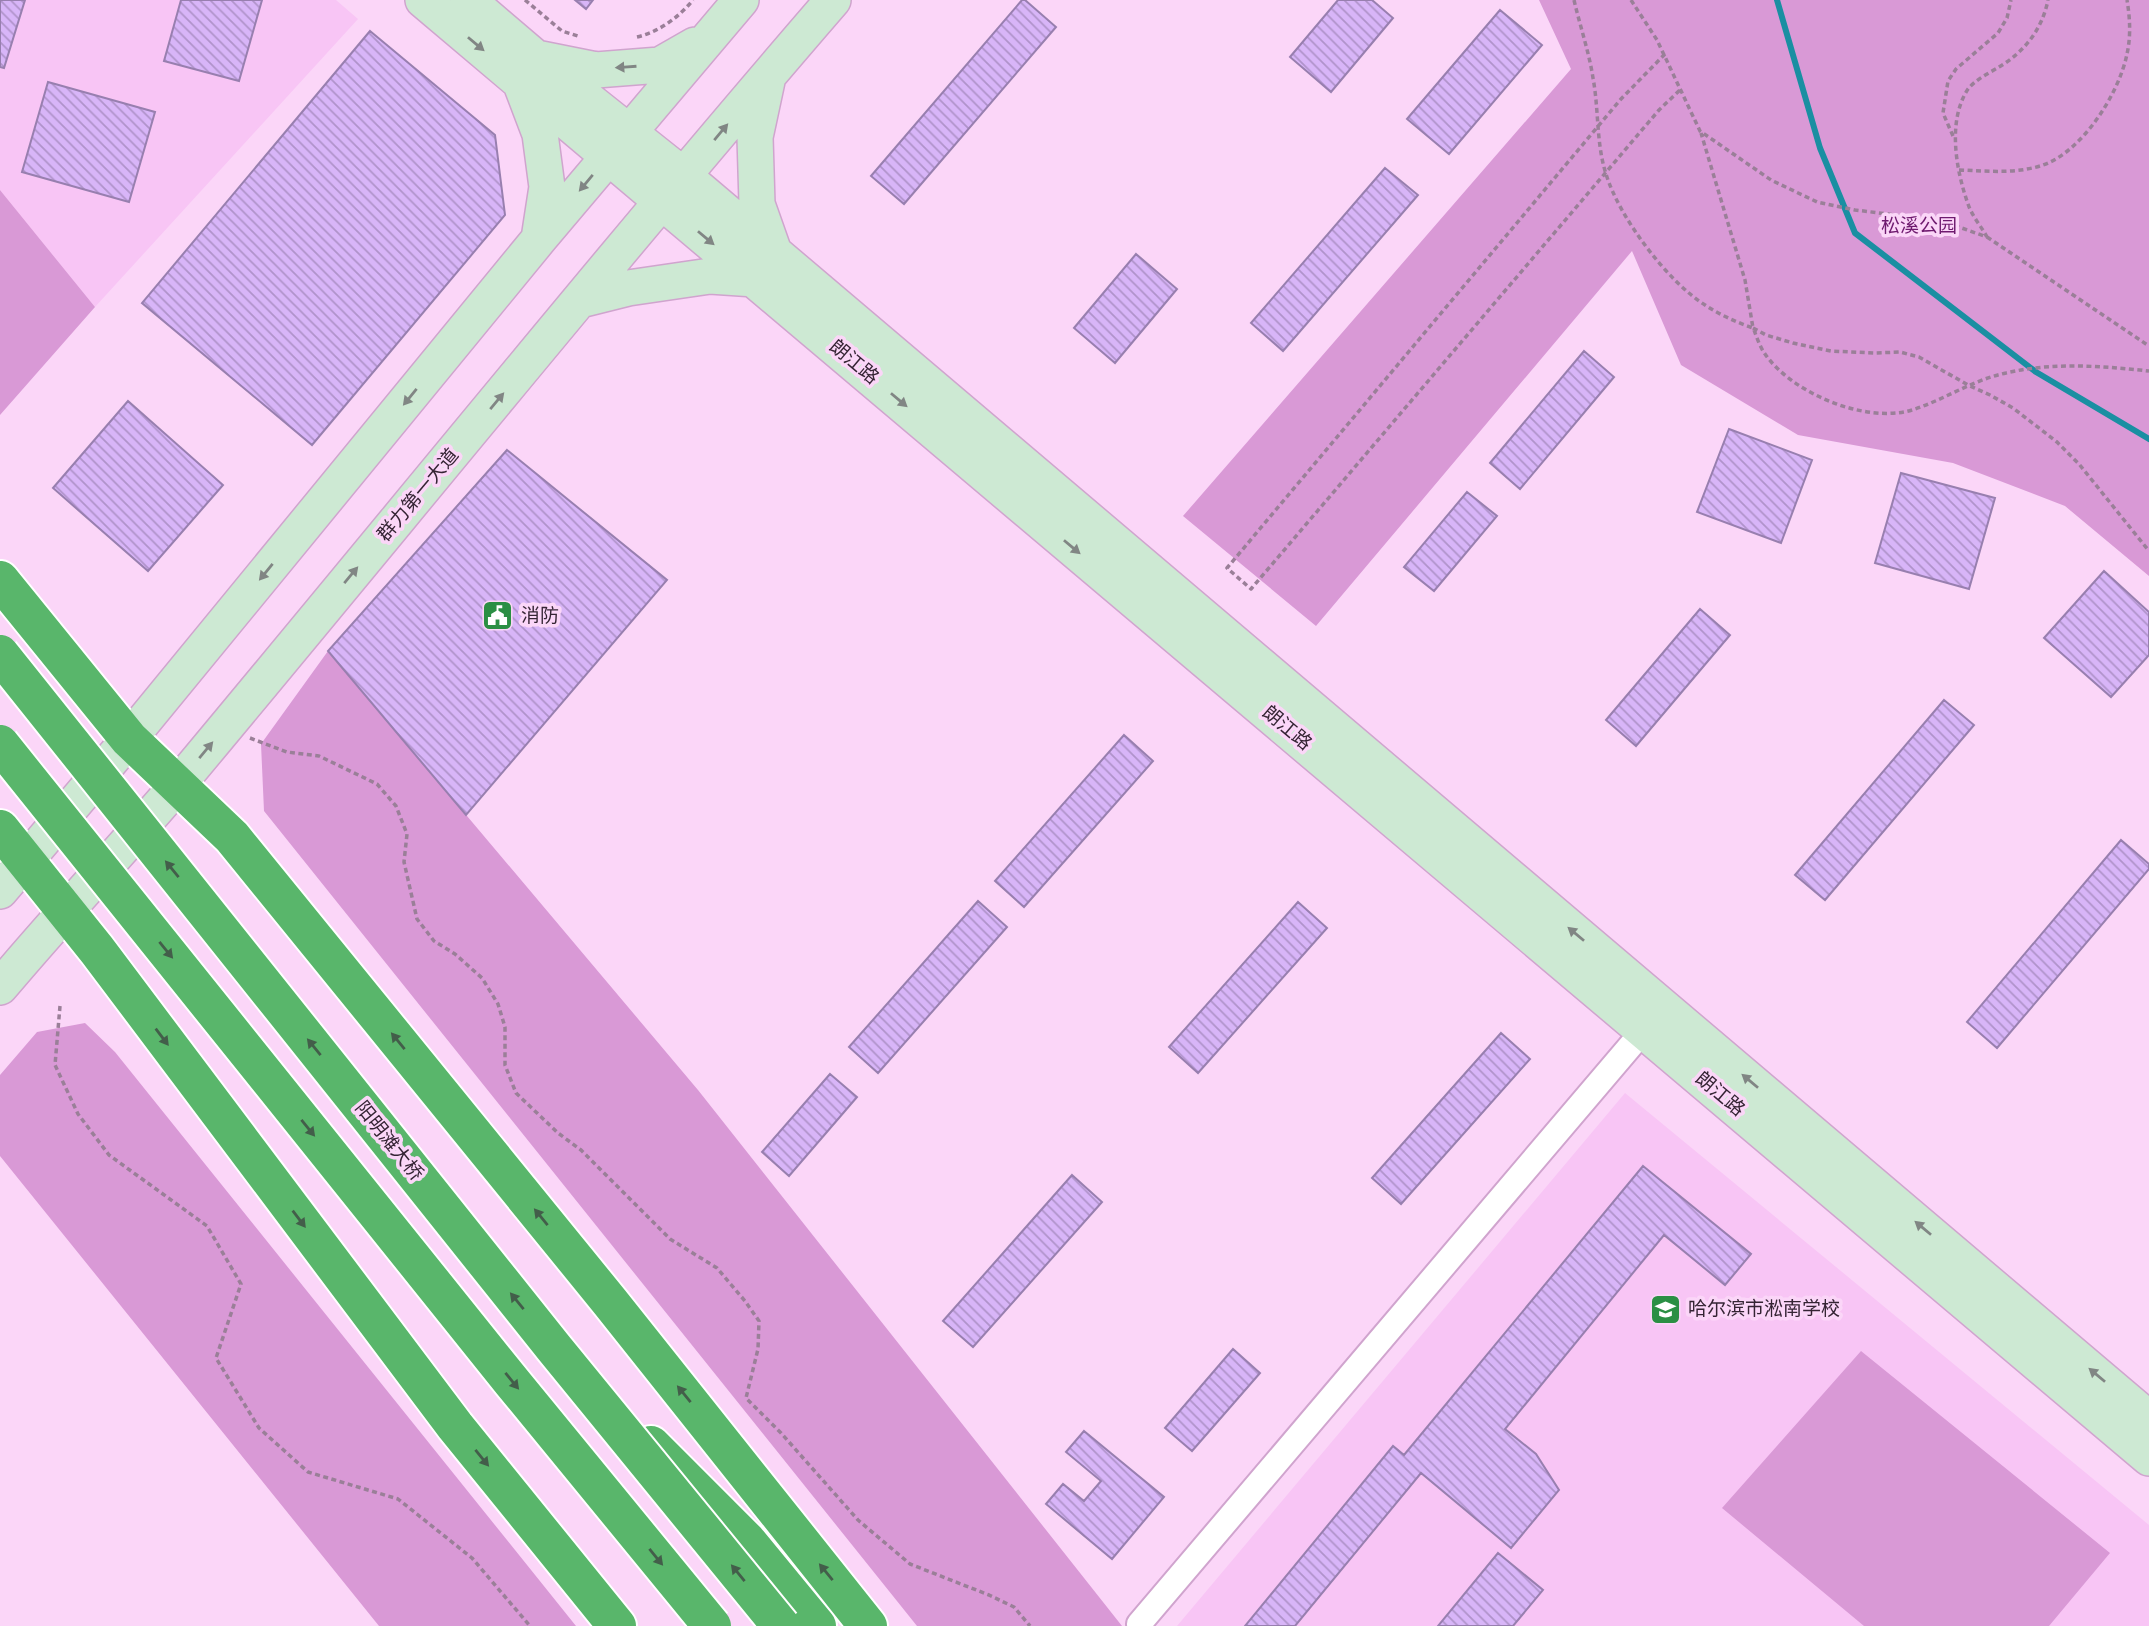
<svg xmlns="http://www.w3.org/2000/svg" width="2149" height="1626" viewBox="0 0 2149 1626" font-family="'Varela Round','Noto Sans SC',sans-serif">
	<style>
		.built { fill: #f8c5f5 }
		.green { fill: #d999d6 }
		.lines { fill: none; stroke-linecap: round; stroke-linejoin: round }
		.stream { stroke: #1a8fa2; stroke-width: 6 }
		.building { fill: url(#building-back-hatch); stroke: #987faf; stroke-width: 2 }
		.street-casing { stroke: #d0a4ce; stroke-width: 28 }
		.secondary-casing { stroke: #d0a4ce; stroke-width: 38 }
		.highway-casing { stroke: #fff; stroke-width: 42 }
		.path { stroke: #9a7f98; stroke-width: 3.5; stroke-dasharray: 5 3.5; stroke-linecap: butt }
		.street { stroke: #fff; stroke-width: 24 }
		.secondary { stroke: #cde9d3; stroke-width: 35 }
		.highway { stroke: #59b66b; stroke-width: 38 }
		.highway-bridge-casing { stroke: #fff; stroke-width: 42; stroke-linecap: butt }
		.highway-bridge { stroke: #59b66b; stroke-width: 38 }
		.oneway { fill: #818684 }
		.oneway2 { fill: #435e4a }
		.labels { text-anchor: middle; dominant-baseline: central; stroke-width: 7; stroke-linejoin: round; paint-order: stroke }
		.park-label { font-size: 19px; fill: #6f1a6f; stroke: #fbd6f8 }
		.street-label { font-size: 19px; fill: #352434; stroke: #fbd6f8 }
		.poi-label { font-size: 19px; fill: #352434; stroke: #fbd6f8; text-anchor: start }
	</style>
	<defs>
		<pattern id="building-back-hatch" width="6" height="6" patternUnits="userSpaceOnUse" patternTransform="scale(1.75)"><rect width="6" height="6" fill="#d8b5f8"/><path d="M-1 5l2 2M0 0l6 6M5-1l2 2" fill="none" stroke="#b093ca"/></pattern>
	</defs>
	<rect width="100%" height="100%" fill="#fbd6f8"/>
	<path class="built" d="M0,0H336L358,19L95,307L0,190Z
		M1625,1093L2149,1525V1626H1177Z"/>
	<path class="green" d="M1539,0H2149V576L2065,506L1953,463L1798,435L1681,365L1632,251L1316,626L1183,516L1571,69Z
		M0,190L95,307L0,415Z
		M328,651L698,1090L1122,1626H917L264,811L261,744Z
		M85,1023L115,1052L576,1626H379L0,1156V1075L37,1032Z
		M1861,1351L2110,1553L2049,1626H1864L1722,1508Z"/>
	<g class="lines">
		<path class="stream" d="M1777,0L1820,148L1855,233L2036,372L2149,439"/>
	</g>
	<path class="building" d="M0,0H25L4,68L0,67Z
		M181,0H262L239,81L164,61Z
		M575,0H593L586,9Z
		M1022,0H1025L1056,27L904,204L871,176Z
		M1338,0H1372L1393,18L1331,92L1290,57Z
		M1500,10L1542,45L1449,154L1407,119Z
		M370,31L495,135L505,215L312,445L142,303Z
		M48,82L155,112L129,202L22,172Z
		M1385,168L1418,195L1283,351L1251,323Z
		M1136,254L1177,289L1115,363L1074,328Z
		M1584,351L1614,377L1520,489L1490,463Z
		M128,401L223,485L148,571L53,488Z
		M1729,429L1812,460L1781,543L1697,512Z
		M507,450L667,580L466,815L328,651Z
		M1901,473L1995,498L1969,589L1875,563Z
		M1467,492L1497,516L1434,591L1404,567Z
		M2104,571L2149,612V655L2111,697L2044,638Z
		M1700,609L1730,635L1636,746L1606,720Z
		M1944,700L1974,725L1825,900L1795,875Z
		M1124,735L1153,761L1024,907L995,881Z
		M2121,840L2149,864V869L1997,1048L1967,1022Z
		M978,901L1007,927L878,1073L849,1047Z
		M1298,902L1327,928L1198,1073L1169,1047Z
		M1501,1033L1530,1059L1401,1204L1372,1178Z
		M830,1074L857,1097L789,1176L762,1152Z
		M1643,1166L1751,1254L1725,1285L1664,1235L1505,1429L1536,1454L1559,1490L1511,1548L1421,1473L1295,1626H1245L1393,1446L1404,1455Z
		M1072,1175L1102,1202L973,1347L943,1321Z
		M1233,1349L1260,1373L1192,1451L1165,1428Z
		M1084,1431L1164,1497L1112,1559L1046,1504L1063,1484L1084,1501L1101,1481L1066,1452Z
		M1498,1553L1543,1590L1513,1626H1438Z"/>
	<g class="lines">
		<defs>
			<path id="street" d="M1139,1624L1644,1030"/>
			<path id="secondary" d="M423,0L2149,1458
				M468,0L537,59L684,176L2149,1419
				M541,59L596,70L660,65L695,45
				M767,81L755,137L757,204L775,255
				M521,84L540,134L547,187L539,239
				M580,300L628,288L710,276L755,279
				M0,891L129,739L539,239L741,0
				M0,987C59,917 121,851 180,782C398,521 611,257 833,0"/>
			<path id="highway" d="M0,580L129,739L232,837L610,1302L868,1626
				M0,829L97,950L455,1426L617,1626
				M651,1445L747,1541L817,1626"/>
		</defs>
		<use href="#street" class="street-casing"/>
		<use href="#secondary" class="secondary-casing"/>
		<use href="#highway" class="highway-casing"/>
		<path class="path" d="M525,0L562,31L578,36
			M1574,0C1580,26 1589,52 1593,78C1599,110 1596,143 1606,174C1619,217 1667,281 1705,305C1720,315 1736,322 1753,328L1745,280L1701,133
			M1631,0L1657,40L1700,131L1771,180L1817,202L1855,210L1888,214L1956,226L1987,237C1981,226 1972,216 1968,204C1956,170 1947,121 1968,89C1975,80 1989,73 1999,67C2024,52 2042,30 2048,0
			M637,37C659,32 679,17 693,0
			M1665,54L1621,99L1227,568L1251,589L1659,110L1681,89
			M1953,136L1943,113L1948,81L1956,69L1998,33L2007,18L2011,0
			M1959,170C1987,171 2013,174 2040,166C2081,154 2119,94 2127,54C2131,36 2130,18 2127,0
			M1987,237L2149,346
			M1753,328L1766,335L1793,343L1831,351L1874,353L1900,352L1919,357L1968,385L1990,395L2013,408L2057,442L2079,464L2149,551
			M1754,330C1757,338 1760,347 1765,354C1792,393 1865,424 1912,410C1944,400 1972,380 2006,373C2053,362 2101,366 2149,371
			M250,738L287,752L319,756L377,784L396,806L407,834L404,862L417,919L434,941L455,954L482,978L498,1004L505,1027V1065L516,1093L558,1133L581,1150L670,1239L717,1268L745,1301L759,1321L758,1349L746,1398L781,1433L858,1520L910,1564L989,1595L1014,1607L1030,1626
			M60,1006L55,1065L78,1114L109,1155L207,1226L241,1284L216,1358L259,1428L308,1472L398,1499L472,1558L530,1626"/>
		<use href="#street" class="street"/>
		<use href="#secondary" class="secondary"/>
		<use href="#highway" class="highway"/>
		<defs>
			<path id="highway-bridge" d="M0,654L554,1348L781,1626
				M0,744L512,1382L712,1626"/>
		</defs>
		<use href="#highway-bridge" class="highway-bridge-casing"/>
		<use href="#highway-bridge" class="highway-bridge"/>
	</g>
	<defs><path id="oneway-solid" d="M-6-.8H1V-3.2L6.5 0L1 3.2V.8H-6Z" transform="scale(1.75)"/></defs>
	<g class="oneway">
		<use href="#oneway-solid" transform="translate(476 44) rotate(40)"/>
		<use href="#oneway-solid" transform="translate(626 67) rotate(176)"/>
		<use href="#oneway-solid" transform="translate(721 132) rotate(-50)"/>
		<use href="#oneway-solid" transform="translate(586 183) rotate(130)"/>
		<use href="#oneway-solid" transform="translate(706 238) rotate(40)"/>
		<use href="#oneway-solid" transform="translate(410 397) rotate(129)"/>
		<use href="#oneway-solid" transform="translate(899 400) rotate(40)"/>
		<use href="#oneway-solid" transform="translate(497 401) rotate(-50)"/>
		<use href="#oneway-solid" transform="translate(1072 547) rotate(40)"/>
		<use href="#oneway-solid" transform="translate(266 572) rotate(129)"/>
		<use href="#oneway-solid" transform="translate(351 575) rotate(-50)"/>
		<use href="#oneway-solid" transform="translate(206 750) rotate(-50)"/>
		<use href="#oneway-solid" transform="translate(1576 934) rotate(-140)"/>
		<use href="#oneway-solid" transform="translate(1750 1081) rotate(-140)"/>
		<use href="#oneway-solid" transform="translate(1923 1228) rotate(-140)"/>
		<use href="#oneway-solid" transform="translate(2097 1375) rotate(-140)"/>
	</g>
	<g class="oneway2">
		<use href="#oneway-solid" transform="translate(172 869) rotate(-129)"/>
		<use href="#oneway-solid" transform="translate(166 950) rotate(51)"/>
		<use href="#oneway-solid" transform="translate(162 1037) rotate(53)"/>
		<use href="#oneway-solid" transform="translate(398 1041) rotate(-129)"/>
		<use href="#oneway-solid" transform="translate(314 1047) rotate(-129)"/>
		<use href="#oneway-solid" transform="translate(308 1128) rotate(51)"/>
		<use href="#oneway-solid" transform="translate(541 1217) rotate(-129)"/>
		<use href="#oneway-solid" transform="translate(299 1219) rotate(53)"/>
		<use href="#oneway-solid" transform="translate(517 1301) rotate(-129)"/>
		<use href="#oneway-solid" transform="translate(512 1381) rotate(51)"/>
		<use href="#oneway-solid" transform="translate(684 1394) rotate(-129)"/>
		<use href="#oneway-solid" transform="translate(482 1458) rotate(51)"/>
		<use href="#oneway-solid" transform="translate(656 1557) rotate(51)"/>
		<use href="#oneway-solid" transform="translate(826 1572) rotate(-129)"/>
		<use href="#oneway-solid" transform="translate(738 1573) rotate(-129)"/>
	</g>
	<defs>
		<symbol id="civic-square" viewBox="-11 -11 22 22"><rect x="-9" y="-9" width="18" height="18" rx="4" fill="#2b8f44" stroke="#fbd6f8"/><path d="M-.6-6.5H3V-4.5H.6V-3L4-1V1h2V6H-6V1h2V-1L-.6-3ZM-1.2 2.5V6h2.4V2.5Z" fill="#fff"/></symbol>
		<symbol id="school-square" viewBox="-11 -11 22 22"><rect x="-9" y="-9" width="18" height="18" rx="4" fill="#2b8f44" stroke="#fbd6f8"/><path d="M0-5L7-2L0 1L-7-2ZM-4 1L0 2.5L4 1V4Q0 6-4 4Z" fill="#fff"/></symbol>
	</defs>
	<g fill-rule="evenodd">
		<use href="#civic-square" x="480" y="598" width="35" height="35"/>
		<use href="#school-square" x="1648" y="1292" width="35" height="35"/>
	</g>
	<g class="labels">
		<g class="park-label">
			<text x="1919" y="226">松溪公园</text>
		</g>
		<g class="street-label">
			<text transform="translate(854 362) rotate(40)">朗江路</text>
			<text transform="translate(418 495) rotate(-50)">群力第一大道</text>
			<text transform="translate(1287 728) rotate(40)">朗江路</text>
			<text transform="translate(1720 1094) rotate(40)">朗江路</text>
			<text transform="translate(389 1141) rotate(51)">阳明滩大桥</text>
		</g>
		<g class="poi-label">
			<text x="521" y="616">消防</text>
			<text x="1688" y="1309">哈尔滨市淞南学校</text>
		</g>
	</g>
</svg>
